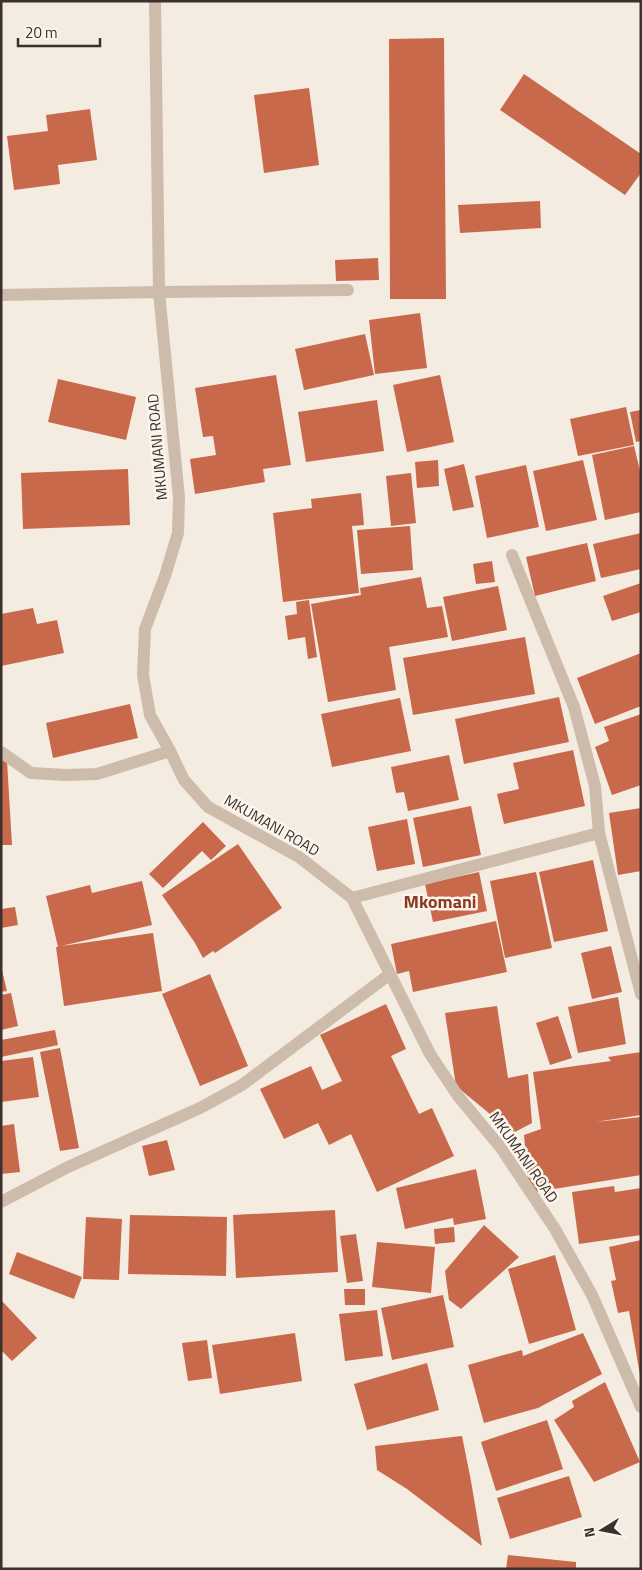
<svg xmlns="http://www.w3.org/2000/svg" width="642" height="1570" viewBox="0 0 642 1570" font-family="'Titillium Web',sans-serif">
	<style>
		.building { fill: #c8694b }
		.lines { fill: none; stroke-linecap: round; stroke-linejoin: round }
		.street { stroke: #cdbbac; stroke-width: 12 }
		.labels { text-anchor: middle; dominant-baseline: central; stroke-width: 5; stroke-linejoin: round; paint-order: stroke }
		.street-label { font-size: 15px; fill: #3b302b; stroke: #fbf5ee }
		.quarter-label { font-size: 18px; font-weight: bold; fill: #8c3b22; stroke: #fbf5ee }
	</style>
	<rect width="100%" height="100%" fill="#f4ebe1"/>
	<path class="building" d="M444,38L446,299H390L389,39Z
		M524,74L641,154V173L625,195L500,110Z
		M309,88L319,165L264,173L254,95Z
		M90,109L97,160L58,165L60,184L14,190L7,136L48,131L46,115Z
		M540,201L541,228L460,233L458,205Z
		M378,258L379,280L336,281L335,260Z
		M420,313L427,368L375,374L369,320Z
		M365,334L374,375L304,390L295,349Z
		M276,375L291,465L263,469L265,482L195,494L190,459L216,455L213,436L203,437L195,388Z
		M440,375L454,442L407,452L393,385Z
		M58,379L136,397L126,440L48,422Z
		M377,400L384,451L306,462L298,412Z
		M626,407L634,445L578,456L570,419Z
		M641,410V441L636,442L630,412Z
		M634,446L641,475V512L605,520L592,455Z
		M438,460L439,486L417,488L415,462Z
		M583,460L597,520L546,531L533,471Z
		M464,464L474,507L453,511L444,469Z
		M526,465L539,527L487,538L475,476Z
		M128,469L130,525L23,529L21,473Z
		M411,473L416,523L391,526L386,476Z
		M361,493L364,525L352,526L359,593L283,602L273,513L312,508L311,499Z
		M410,526L413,570L361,574L357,530Z
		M641,533V569L601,578L593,544Z
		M587,543L596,581L535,596L526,557Z
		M492,561L495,582L476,584L473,564Z
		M421,577L427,608L442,606L448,637L389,647L396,690L328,702L311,604L361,595L360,588Z
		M641,583V612L612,621L603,596Z
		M498,586L507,630L452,641L443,597Z
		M309,600L317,657L308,659L305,637L288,640L285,616L297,614L296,602Z
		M33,608L37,624L57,620L64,653L1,666V614Z
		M525,637L535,694L413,715L403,658Z
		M641,653V706L595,724L577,678Z
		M559,697L569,742L464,764L455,719Z
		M400,698L411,751L332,767L321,714Z
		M130,704L138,738L53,758L46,723Z
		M641,714V785L612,795L595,747L609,741L604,727Z
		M573,750L585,806L504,824L497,794L519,789L513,763Z
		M449,755L459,800L408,811L404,792L396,793L391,767Z
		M1,761H7L12,845H1Z
		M471,806L481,855L423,867L413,818Z
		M641,808V871L618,875L609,813Z
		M407,819L415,864L377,871L368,827Z
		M203,822L226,846L211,860L202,851L163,888L149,874Z
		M238,844L282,908L215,953L213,951L203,958L195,943L162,895Z
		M593,860L608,931L554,942L539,872Z
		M479,872L487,911L433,922L425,884Z
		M536,872L552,948L505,958L490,881Z
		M142,881L152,925L61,946L153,933L162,991L64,1006L56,947H58L46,896L90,885L92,893Z
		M15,907L18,925L1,928V909Z
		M496,921L507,972L413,992L409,971L397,974L391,944Z
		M611,946L622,992L592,999L581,953Z
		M1,966L7,991L1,992Z
		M210,974L248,1066L200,1086L162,994Z
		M11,993L18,1026L1,1030V995Z
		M618,997L626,1044L578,1053L568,1007Z
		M386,1004L406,1049L391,1056L419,1114L432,1108L454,1156L377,1192L351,1134L329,1145L318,1123L284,1139L260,1089L311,1066L322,1090L342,1081L320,1035Z
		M497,1006L508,1078L528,1074L532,1123L513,1133L456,1086L445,1013Z
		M558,1016L572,1058L550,1065L536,1023Z
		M55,1030L58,1045L1,1057V1040Z
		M60,1048L79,1148L60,1151L40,1052Z
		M641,1052V1115L595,1122L641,1117V1175L529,1193L524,1135L541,1129L533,1072L611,1061L608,1057Z
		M33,1057L39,1097L1,1102V1061Z
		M14,1124L20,1172L1,1174V1126Z
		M167,1140L175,1170L149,1176L142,1146Z
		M476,1169L486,1219L454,1225L453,1218L405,1229L396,1188Z
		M614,1186L615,1192L641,1188V1235L579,1244L572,1192Z
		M335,1210L338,1272L236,1278L233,1215Z
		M130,1215L227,1217L226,1276L128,1274Z
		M86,1217L122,1219L119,1280L83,1279Z
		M484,1225L519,1257L461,1309L449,1300L445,1271Z
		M454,1227L455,1242L435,1244L434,1229Z
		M356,1234L363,1281L347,1283L340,1236Z
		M641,1240V1375H640L629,1311L618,1313L611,1281L616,1280L609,1247Z
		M377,1242L435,1247L431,1293L372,1287Z
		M17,1252L82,1277L74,1299L9,1274Z
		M555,1255L576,1330L529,1344L508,1269Z
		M344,1289H365V1305H345Z
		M443,1295L454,1347L392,1360L381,1308Z
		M1,1300L37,1338L12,1361L1,1350Z
		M377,1310L383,1356L345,1361L339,1314Z
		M295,1333L302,1381L220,1394L212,1345Z
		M583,1333L602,1374L538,1408L484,1423L468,1365L522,1350L523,1356Z
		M207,1340L212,1378L188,1381L182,1343Z
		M427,1363L439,1410L367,1430L354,1384Z
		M605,1382L640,1462L594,1482L554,1420L574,1407L572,1401Z
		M547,1420L563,1469L496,1491L481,1442Z
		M462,1436L471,1481L482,1546L407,1489L377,1470L375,1446Z
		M569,1476L582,1517L510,1539L497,1498Z
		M508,1555L576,1562V1569H506Z"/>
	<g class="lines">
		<path class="street" d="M348,290L159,292L179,498L178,533L165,576L145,629L143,675L150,715L170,751L184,780L208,807L299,857L352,898L430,1054L458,1096L501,1148L555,1229L592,1295L641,1407
			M1,295L159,292L155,1
			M512,555L574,707L595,786L599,833L641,994
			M1,752L31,773L66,775L97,774L170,751
			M352,898L599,833
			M1,1202L68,1167L200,1108L242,1085L390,974"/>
	</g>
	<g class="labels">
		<g class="street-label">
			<text transform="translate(157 447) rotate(-95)">MKUMANI ROAD</text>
			<text transform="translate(272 825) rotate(30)">MKUMANI ROAD</text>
			<text transform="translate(524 1157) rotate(55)">MKUMANI ROAD</text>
		</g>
		<g class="quarter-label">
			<text x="440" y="901">Mkomani</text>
		</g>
	</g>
	<rect width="642" height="1570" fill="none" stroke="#3b302b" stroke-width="5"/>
	<g transform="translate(602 1530) rotate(260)" stroke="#fbf5ee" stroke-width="4" paint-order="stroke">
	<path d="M0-4L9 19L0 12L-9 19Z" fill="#3b302b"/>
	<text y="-8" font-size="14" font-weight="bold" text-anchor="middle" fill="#3b302b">N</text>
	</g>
	<path d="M18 38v8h82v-8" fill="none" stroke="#3b302b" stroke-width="2.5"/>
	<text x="25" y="38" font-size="15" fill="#3b302b" stroke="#fbf5ee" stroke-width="4" paint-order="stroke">20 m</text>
</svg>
